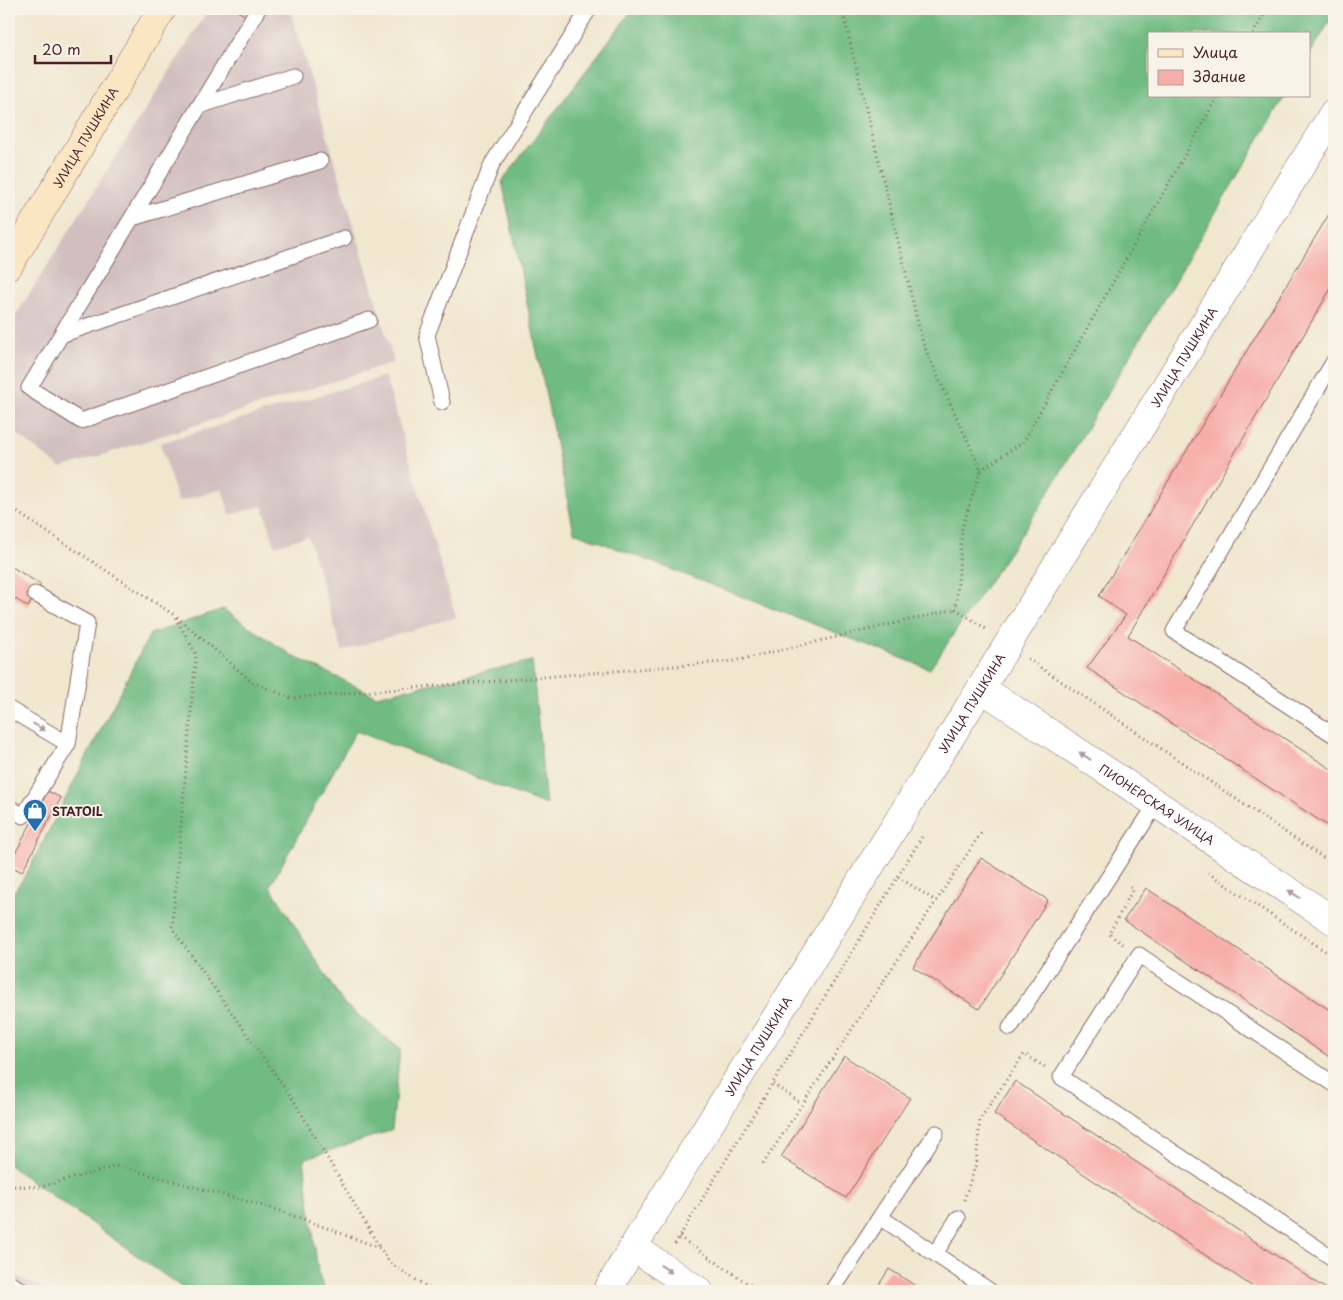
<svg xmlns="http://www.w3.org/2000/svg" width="1343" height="1300" viewBox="0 0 1343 1300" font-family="'Playpen Sans',sans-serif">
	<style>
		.industrial { fill: #d1bfbf }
		.forest { fill: #6fbb82; stroke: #5c6d56 }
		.building { fill: #f7aea9 }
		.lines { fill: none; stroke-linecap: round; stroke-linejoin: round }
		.service-casing { stroke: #846564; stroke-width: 17 }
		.minor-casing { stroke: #846564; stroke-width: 29 }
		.tertiary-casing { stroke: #846564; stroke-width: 29 }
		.secondary-casing { stroke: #846564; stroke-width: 29 }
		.path { stroke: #846564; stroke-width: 3; stroke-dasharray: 1 4; stroke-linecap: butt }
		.service { stroke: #fff; stroke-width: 15 }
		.minor { stroke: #fff; stroke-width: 28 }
		.tertiary { stroke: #fff; stroke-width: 28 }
		.secondary { stroke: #fbe6c4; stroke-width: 28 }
		.oneway { fill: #ae9aa0 }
		.labels { text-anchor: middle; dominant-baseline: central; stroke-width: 4; stroke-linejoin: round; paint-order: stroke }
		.street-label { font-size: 12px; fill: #4a1f2b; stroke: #f7f3e8 }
		.poi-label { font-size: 12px; font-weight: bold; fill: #4a1f2b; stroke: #f7f3e8; text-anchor: start }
	</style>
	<rect width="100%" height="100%" fill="#f7f3e8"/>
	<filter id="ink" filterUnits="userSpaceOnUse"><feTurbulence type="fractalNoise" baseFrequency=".02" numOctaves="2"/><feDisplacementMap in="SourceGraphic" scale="10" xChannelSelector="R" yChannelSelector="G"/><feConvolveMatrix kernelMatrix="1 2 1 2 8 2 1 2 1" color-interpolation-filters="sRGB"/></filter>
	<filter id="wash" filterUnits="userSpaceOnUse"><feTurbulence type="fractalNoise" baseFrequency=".0096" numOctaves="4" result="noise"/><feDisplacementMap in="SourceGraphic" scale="20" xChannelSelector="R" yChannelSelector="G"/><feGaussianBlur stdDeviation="1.12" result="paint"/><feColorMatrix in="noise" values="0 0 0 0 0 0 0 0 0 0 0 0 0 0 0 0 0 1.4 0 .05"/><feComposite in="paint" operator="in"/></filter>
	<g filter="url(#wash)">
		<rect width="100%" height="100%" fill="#f0e7cf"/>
		<path class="industrial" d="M209,9H290L394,362L61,468L9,428V326Z
			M385,376L456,617L342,651L308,536L275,546L263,506L230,515L222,489L178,502L160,443Z
			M9,1273L49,1291H9Z"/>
		<path class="forest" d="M633,9H1334V14L1309,56V34H1149V96H1285L1041,505L930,669L574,532L502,181Z
			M223,609L293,656L376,696L532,661L546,805L356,731L270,886L343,1003L400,1049L392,1130L304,1159L318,1273L325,1291H187L9,1165V899L27,873L150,634Z"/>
		<g id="blocks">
			<path class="building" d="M234,9H251L246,16Z
				M1334,206V283L1128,636L1334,771V830L1087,668L1126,615L1099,596Z
				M9,565L41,585L28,607L14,598L9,606Z
				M48,791L61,798L22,872L9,865Z
				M981,858L1048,900L979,1009L913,967Z
				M1146,888L1334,1013V1060L1124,920Z
				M844,1056L910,1098L846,1198L781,1157Z
				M1015,1081L1329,1291H1259L994,1114Z
				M889,1269L924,1291H875Z"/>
		</g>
	</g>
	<g filter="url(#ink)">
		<use href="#blocks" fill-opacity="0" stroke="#846564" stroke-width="1"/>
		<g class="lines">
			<defs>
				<path id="service" d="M258,9L29,388L81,421L369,320
					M199,106L293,76
					M132,218L320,161
					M61,335L344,238
					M1334,361L1174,631L1334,735
					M442,402L427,335L492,164L589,9
					M9,709L68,744
					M9,807L23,816L68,744L87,623L35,594
					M1010,1028L1157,803
					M1334,1084L1139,955L1061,1077L1334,1259
					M880,1217L936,1133
					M935,1254L958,1218
					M9,1283L24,1291
					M832,1291L880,1217L990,1291"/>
				<g id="minor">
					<path id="s1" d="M981,688L1334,921"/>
					<path d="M633,1247L699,1291"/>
				</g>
				<g id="tertiary">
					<path id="s2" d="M607,1291L633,1247L981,688L1334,112"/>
				</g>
				<g id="secondary">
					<path id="s3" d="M9,265L162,9"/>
				</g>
			</defs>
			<use href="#service" class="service-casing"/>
			<use href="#minor" class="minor-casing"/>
			<use href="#tertiary" class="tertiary-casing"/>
			<use href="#secondary" class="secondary-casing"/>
			<path class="path" d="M842,9L923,344L981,470L962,528L956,609L986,629
				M1253,34L1267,9
				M981,470L1023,442L1218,96
				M9,507L174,615L196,654L172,928L294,1101L380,1248
				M177,617L252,682L291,698L734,661L956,609
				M1028,659L1334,865
				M1208,873L1334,957
				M898,877L936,901
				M1123,944L1109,934L1132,891L1130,883
				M773,1084L802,1104
				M763,1164L981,833
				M9,1186L40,1187L118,1166L278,1210L380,1248L390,1263L433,1291
				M964,1200L976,1164L980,1119L1024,1054L1045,1067
				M679,1237L759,1291
				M675,1244L923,835"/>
			<use href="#service" class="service"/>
			<use href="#minor" class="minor"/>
			<use href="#tertiary" class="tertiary"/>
			<use href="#secondary" class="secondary"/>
		</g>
		<defs><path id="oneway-solid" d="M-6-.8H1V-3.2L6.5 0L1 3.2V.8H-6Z" transform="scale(1.25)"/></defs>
		<g class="oneway">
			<use href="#oneway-solid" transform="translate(39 727) rotate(31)"/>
			<use href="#oneway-solid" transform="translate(1085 756) rotate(-147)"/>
			<use href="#oneway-solid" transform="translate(1294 894) rotate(-146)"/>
			<use href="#oneway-solid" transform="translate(666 1269) rotate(34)"/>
		</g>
	</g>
	<defs>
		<symbol id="shop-pin" viewBox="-11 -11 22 30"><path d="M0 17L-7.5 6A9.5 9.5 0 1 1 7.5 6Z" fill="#1f6fb2" stroke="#f7f3e8"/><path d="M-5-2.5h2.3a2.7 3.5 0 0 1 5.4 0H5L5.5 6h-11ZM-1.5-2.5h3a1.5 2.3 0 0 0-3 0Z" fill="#fff"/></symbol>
	</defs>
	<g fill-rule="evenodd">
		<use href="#shop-pin" x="21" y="797" width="28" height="38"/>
	</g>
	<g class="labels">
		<g class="street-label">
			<text stroke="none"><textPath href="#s3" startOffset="149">УЛИЦА ПУШКИНА</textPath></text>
			<text stroke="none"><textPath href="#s2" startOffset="1098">УЛИЦА ПУШКИНА</textPath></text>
			<text stroke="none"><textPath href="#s2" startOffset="692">УЛИЦА ПУШКИНА</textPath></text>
			<text stroke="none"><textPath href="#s1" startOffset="211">ПИОНЕРСКАЯ УЛИЦА</textPath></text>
			<text stroke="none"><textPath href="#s2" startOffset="288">УЛИЦА ПУШКИНА</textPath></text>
		</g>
		<g class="poi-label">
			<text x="52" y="811">STATOIL</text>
		</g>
	</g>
	<rect width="1343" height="1300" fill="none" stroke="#f7f3e8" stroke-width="30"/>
	<rect x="1148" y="32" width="162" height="65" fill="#f7f3e8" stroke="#b29e9c"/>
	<rect x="1158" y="49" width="25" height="8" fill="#fbe6c4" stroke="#b29e9c"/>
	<text x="1193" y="58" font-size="15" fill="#4a1f2b">Улица</text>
	<rect x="1158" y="70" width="25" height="15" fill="#f7aea9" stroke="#b29e9c"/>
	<text x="1193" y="82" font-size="15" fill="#4a1f2b">Здание</text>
	<path d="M35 55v8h76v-8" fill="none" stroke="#4a1f2b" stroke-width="2.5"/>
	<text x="42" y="55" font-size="15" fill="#4a1f2b" stroke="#f7f3e8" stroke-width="4" paint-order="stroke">20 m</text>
</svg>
